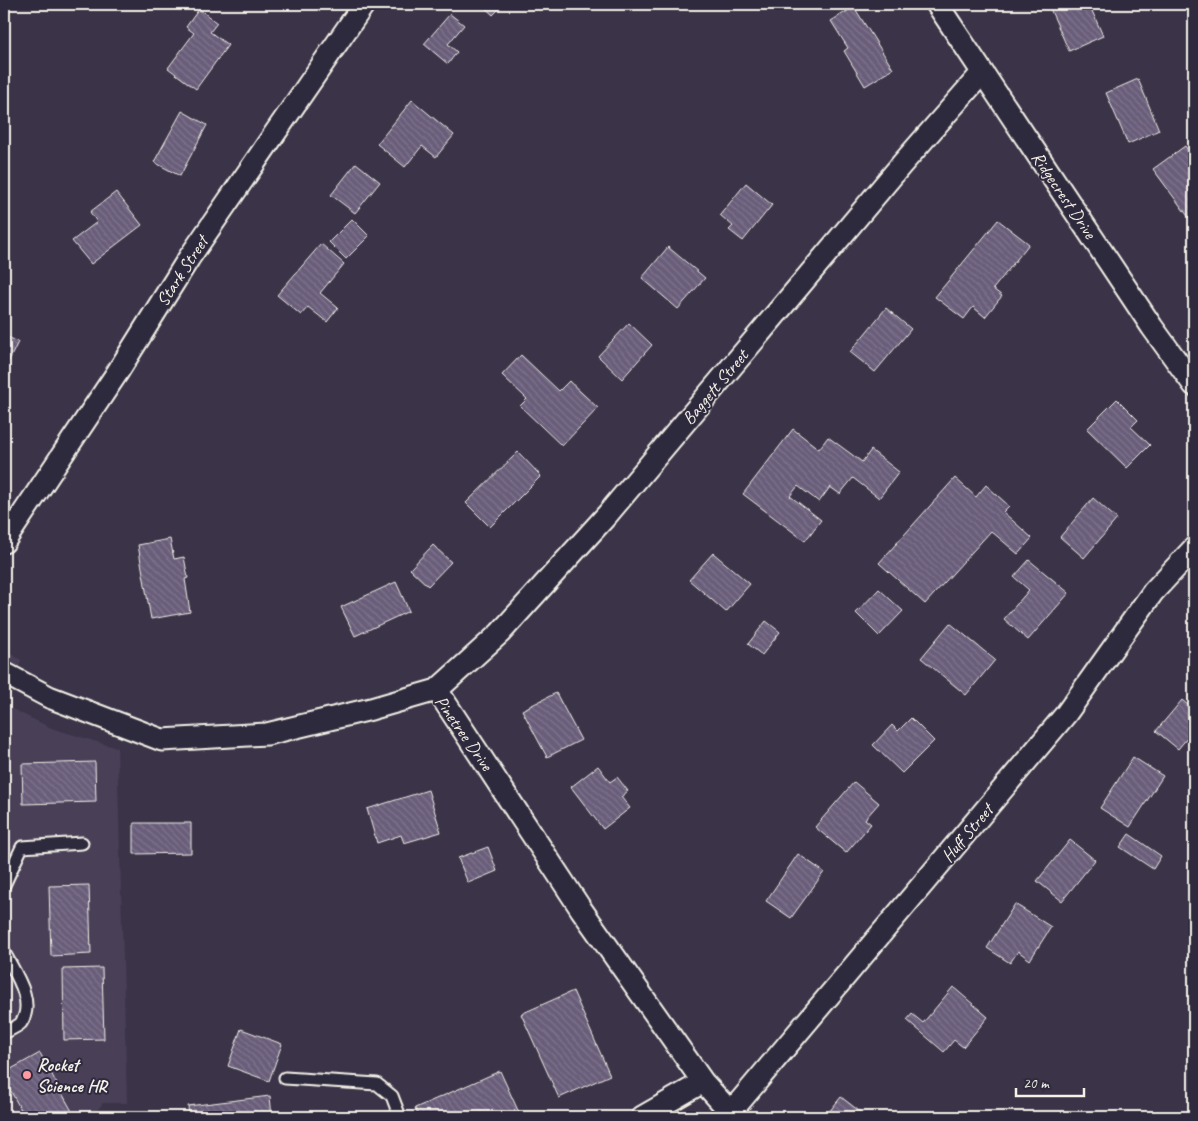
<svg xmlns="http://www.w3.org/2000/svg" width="1198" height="1121" viewBox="0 0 1198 1121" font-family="Caveat,sans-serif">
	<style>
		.built { fill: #494058 }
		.building { fill: url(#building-back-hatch); stroke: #f4f1e8 }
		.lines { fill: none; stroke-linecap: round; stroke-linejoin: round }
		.service-casing { stroke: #f4f1e8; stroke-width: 15 }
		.minor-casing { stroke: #f4f1e8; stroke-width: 25 }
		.service { stroke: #2f2a3d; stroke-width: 11 }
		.minor { stroke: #2f2a3d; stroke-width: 21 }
		.poi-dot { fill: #ff9aa2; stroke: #2f2a3d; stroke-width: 2 }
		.labels { text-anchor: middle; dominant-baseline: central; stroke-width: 4; stroke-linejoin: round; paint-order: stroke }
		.street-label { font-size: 18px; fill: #f4f1e8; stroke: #2f2a3d }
		.poi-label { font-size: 18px; font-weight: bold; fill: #f4f1e8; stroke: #2f2a3d; text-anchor: start }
	</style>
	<defs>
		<pattern id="building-back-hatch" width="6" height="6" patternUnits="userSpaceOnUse" patternTransform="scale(1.25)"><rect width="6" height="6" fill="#695d7a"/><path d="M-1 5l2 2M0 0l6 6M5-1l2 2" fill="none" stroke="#7f758d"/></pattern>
	</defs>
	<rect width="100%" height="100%" fill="#3b3449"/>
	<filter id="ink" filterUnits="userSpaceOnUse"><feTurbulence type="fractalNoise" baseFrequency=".02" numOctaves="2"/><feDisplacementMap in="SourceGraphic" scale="10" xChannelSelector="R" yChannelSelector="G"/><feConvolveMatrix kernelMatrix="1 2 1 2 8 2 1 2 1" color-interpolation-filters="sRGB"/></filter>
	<g filter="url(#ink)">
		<path class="built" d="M4,650L21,660L6,706L51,728L117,748L127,1103H103L95,1113L88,1117H4Z"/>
		<path class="building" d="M481,4H504L493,15Z
			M1048,4H1089L1103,36L1069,51Z
			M854,7L893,69L865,86L844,51L848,48L831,21Z
			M199,9L217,23L210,32L228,45L196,89L168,68L194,33L186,27Z
			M450,14L464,25L448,44L457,52L448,64L424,44Z
			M1138,79L1159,130L1128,144L1106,93Z
			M412,100L454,135L436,157L422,146L405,167L377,144Z
			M182,111L207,125L180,176L154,162Z
			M1185,146L1194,159V216L1190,219L1153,169Z
			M356,163L380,182L355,213L331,195Z
			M746,183L772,205L743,241L729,230L733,226L720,215Z
			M116,192L142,225L91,264L72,241L97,222L90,212Z
			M352,219L369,236L346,259L329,242Z
			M998,220L1029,244L993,289L1002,296L985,317L973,307L964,319L935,297Z
			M321,244L344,264L320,293L338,308L327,322L308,307L301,315L277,295Z
			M668,247L705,278L678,309L642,278Z
			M886,308L911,329L875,372L850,352Z
			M629,323L652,345L622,379L598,356Z
			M4,335L18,342L4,371Z
			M521,355L559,391L569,381L598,408L562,446L520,406L527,399L502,375Z
			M1117,399L1138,420L1131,427L1150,445L1127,468L1087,429Z
			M793,429L819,449L828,437L862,462L871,450L899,472L879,498L853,478L840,494L830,487L819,502L798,486L790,496L821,520L805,541L743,494Z
			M518,452L541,476L490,527L466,503Z
			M955,478L976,497L986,485L1009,506L1003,512L1032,538L1018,554L991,531L925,604L879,563Z
			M1093,498L1117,519L1084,558L1060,537Z
			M170,539L174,559L184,557L188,578L185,579L190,612L151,619L138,545Z
			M433,545L451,562L428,586L410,569Z
			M713,553L750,584L726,612L689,580Z
			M1029,560L1069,593L1028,640L1004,619L1029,590L1014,577Z
			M396,582L409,611L355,636L341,607Z
			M879,589L903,611L879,636L856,613Z
			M766,621L780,632L762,655L748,644Z
			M950,623L995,660L966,695L921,658Z
			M556,693L581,740L547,757L522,710Z
			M1182,700L1194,710V743L1188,737L1178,749L1156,731Z
			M911,718L934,741L902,773L873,745L892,725L898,731Z
			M1133,757L1163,776L1130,827L1100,808Z
			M95,762L96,802L23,804L22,764Z
			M598,766L610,782L617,777L628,791L621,797L630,808L603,829L571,787Z
			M854,782L879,803L865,819L871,824L846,853L815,827Z
			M428,790L441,832L404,843L401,835L377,843L367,809Z
			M134,823H191V853L134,854Z
			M1129,834L1161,856L1153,869L1120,847Z
			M1070,840L1095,860L1062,901L1037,881Z
			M488,847L497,871L468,883L458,858Z
			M798,854L824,872L791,918L766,901Z
			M89,885L91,954L51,956L49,886Z
			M1015,904L1051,927L1030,960L1018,951L1010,963L987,948Z
			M102,968L104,1039L64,1040L63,969Z
			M953,987L988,1017L963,1047L954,1040L944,1052L907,1020L912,1014L923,1023Z
			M573,991L610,1075L559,1098L521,1014Z
			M241,1029L282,1044L269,1081L228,1066Z
			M40,1053L74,1115L70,1117H25L4,1079V1073Z
			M500,1071L521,1117H419L415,1108Z
			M270,1096L272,1117H189L188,1106Z
			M841,1097L867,1117H825Z"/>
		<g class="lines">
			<defs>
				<path id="service" d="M4,885L22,847L82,843
					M4,952C14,972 36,1001 21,1023C17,1027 9,1030 4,1033
					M285,1078L377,1084L392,1096L400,1117"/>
				<path id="minor" d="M937,4L1152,327L1194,385
					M4,542L117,373L189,258L364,4
					M4,673L49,697L162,740L267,734L371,709L437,690L500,633L607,515L902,164L982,73
					M437,690L581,909L703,1082L735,1117
					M731,1112L1066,714L1153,592L1194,548
					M642,1117L703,1082"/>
			</defs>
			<use href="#service" class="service-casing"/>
			<use href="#minor" class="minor-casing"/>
			<use href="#service" class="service"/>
			<use href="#minor" class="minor"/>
		</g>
	</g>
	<circle class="poi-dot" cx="27" cy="1075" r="5"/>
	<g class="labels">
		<g class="street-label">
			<text transform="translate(1064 195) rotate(56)">Ridgecrest Drive</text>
			<text transform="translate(182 271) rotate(-57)">Stark Street</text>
			<text transform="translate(715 387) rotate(-50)">Baggett Street</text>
			<text transform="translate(464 733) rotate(55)">Pinetree Drive</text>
			<text transform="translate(967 833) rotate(-50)">Huff Street</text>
		</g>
		<g class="poi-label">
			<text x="37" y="1065">Rocket<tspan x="37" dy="21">Science HR</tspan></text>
		</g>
	</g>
	<rect width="1198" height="1121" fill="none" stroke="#2f2a3d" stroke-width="20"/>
	<rect x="10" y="10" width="1178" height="1101" fill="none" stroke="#f4f1e8" stroke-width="2" filter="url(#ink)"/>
	<path d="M1016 1088v8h68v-8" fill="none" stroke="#f4f1e8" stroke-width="2.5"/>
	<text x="1023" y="1088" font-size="15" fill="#f4f1e8" stroke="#2f2a3d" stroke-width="4" paint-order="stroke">20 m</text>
</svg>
